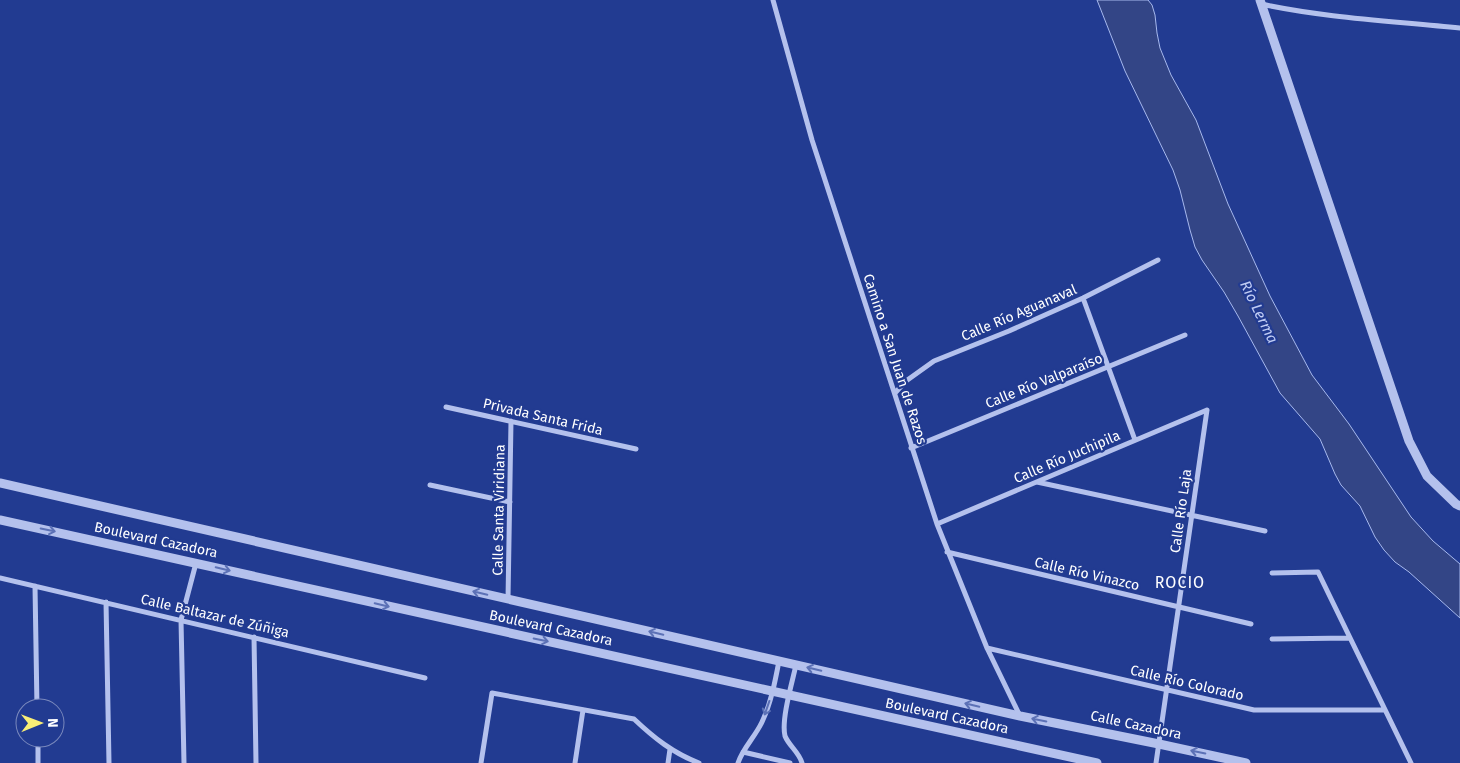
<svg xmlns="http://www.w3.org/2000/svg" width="1460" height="763" viewBox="0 0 1460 763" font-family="'Fira Sans',sans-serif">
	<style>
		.water { fill: #334586; stroke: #a7b9ee }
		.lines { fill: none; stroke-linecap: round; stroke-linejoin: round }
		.minor { stroke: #b4c1ed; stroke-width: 5 }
		.tertiary { stroke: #b4c1ed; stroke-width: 9 }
		.oneway { stroke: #5c71b6 }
		.labels { text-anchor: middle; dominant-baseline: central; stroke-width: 4.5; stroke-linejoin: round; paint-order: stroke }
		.street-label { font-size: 14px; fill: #fff; stroke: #223b91 }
		.water-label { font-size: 15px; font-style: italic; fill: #c0ccf4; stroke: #223b91 }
		.quarter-label { font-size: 16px; letter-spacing: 1px; fill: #fff; stroke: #223b91 }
	</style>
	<rect width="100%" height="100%" fill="#223b91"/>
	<path class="water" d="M1097,0H1148L1152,5L1155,15L1157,33L1160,48L1171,75L1196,120L1228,204L1270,296L1312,375L1349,424L1411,517L1433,541L1460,564V618L1409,572L1395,562L1384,550L1375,537L1360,506L1341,485L1335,474L1320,439L1280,393L1238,316L1224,292L1202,260L1195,247L1190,230L1180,190L1173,170L1125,71Z"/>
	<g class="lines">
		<path class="minor" d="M773,0L812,140L937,524L987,648L1020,716
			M1261,4C1326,18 1394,21 1460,28
			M1083,298L1135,440
			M895,393L906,381L934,361L1009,331L1083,298L1158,260
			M446,407L636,449
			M911,448L1185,335
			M1037,482L1265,531
			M430,485L510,502
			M937,524L1207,410
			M947,552L1251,624
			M1272,573L1318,572L1411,763
			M0,578L425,678
			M35,586L37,708
			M508,599L511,421
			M106,602L109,763
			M254,637L256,763
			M1272,639L1350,638
			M987,648L1254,710H1385
			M796,665C792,683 781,720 785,736C789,746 799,752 802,763
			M38,738V763
			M743,752L790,763
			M184,763L181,620L196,563
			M481,763L492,693L634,719C654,738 673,753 699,763
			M575,763L583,710
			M668,763L670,749
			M738,763C743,748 755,737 762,722C771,703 775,682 779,661
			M1156,763L1207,410"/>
		<path class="tertiary" d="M1260,0L1409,441L1427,476L1456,504L1460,506
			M0,483L1020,716L1159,744L1246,763
			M0,520L1097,763"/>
	</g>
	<defs><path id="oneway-shaft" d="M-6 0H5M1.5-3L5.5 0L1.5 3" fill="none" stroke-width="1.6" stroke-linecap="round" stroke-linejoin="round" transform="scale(1.25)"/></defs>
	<g class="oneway">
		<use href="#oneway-shaft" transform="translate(48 530) rotate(12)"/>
		<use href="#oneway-shaft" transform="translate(223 569) rotate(13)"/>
		<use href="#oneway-shaft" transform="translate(480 593) rotate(-167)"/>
		<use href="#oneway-shaft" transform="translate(382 605) rotate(13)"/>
		<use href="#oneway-shaft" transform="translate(656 633) rotate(-167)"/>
		<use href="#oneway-shaft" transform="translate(541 640) rotate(12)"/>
		<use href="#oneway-shaft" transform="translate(814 669) rotate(-167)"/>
		<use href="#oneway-shaft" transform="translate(972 705) rotate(-167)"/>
		<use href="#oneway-shaft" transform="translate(767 708) rotate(109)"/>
		<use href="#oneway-shaft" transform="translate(1039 720) rotate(-169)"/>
		<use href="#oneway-shaft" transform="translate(1198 752) rotate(-168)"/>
	</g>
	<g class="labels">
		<g class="street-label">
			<text transform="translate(1019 313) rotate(-23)">Calle Río Aguanaval</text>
			<text transform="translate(895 359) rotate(72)">Camino a San Juan de Razos</text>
			<text transform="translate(1044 381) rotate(-22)">Calle Río Valparaíso</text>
			<text transform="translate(543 417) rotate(13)">Privada Santa Frida</text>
			<text transform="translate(1067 457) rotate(-23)">Calle Río Juchipila</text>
			<text transform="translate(499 510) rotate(-89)">Calle Santa Viridiana</text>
			<text transform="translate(1181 511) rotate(-82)">Calle Río Laja</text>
			<text transform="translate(156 540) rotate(12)">Boulevard Cazadora</text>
			<text transform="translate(1087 574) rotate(13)">Calle Río Vinazco</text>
			<text transform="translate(215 616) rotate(13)">Calle Baltazar de Zúñiga</text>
			<text transform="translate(551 628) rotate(12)">Boulevard Cazadora</text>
			<text transform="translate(1187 683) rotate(13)">Calle Río Colorado</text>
			<text transform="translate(947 716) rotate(12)">Boulevard Cazadora</text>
			<text transform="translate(1136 725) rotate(12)">Calle Cazadora</text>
		</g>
		<g class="water-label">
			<text transform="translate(1259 312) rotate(64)">Río Lerma</text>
		</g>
		<g class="quarter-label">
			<text x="1180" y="582">ROCIO</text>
		</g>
	</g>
	<g transform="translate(40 723) rotate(89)"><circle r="24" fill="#223b91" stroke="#7a89bd"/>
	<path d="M0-4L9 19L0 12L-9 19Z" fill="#f9ee76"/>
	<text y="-8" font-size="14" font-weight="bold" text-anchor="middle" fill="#ffffff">N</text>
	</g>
</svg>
